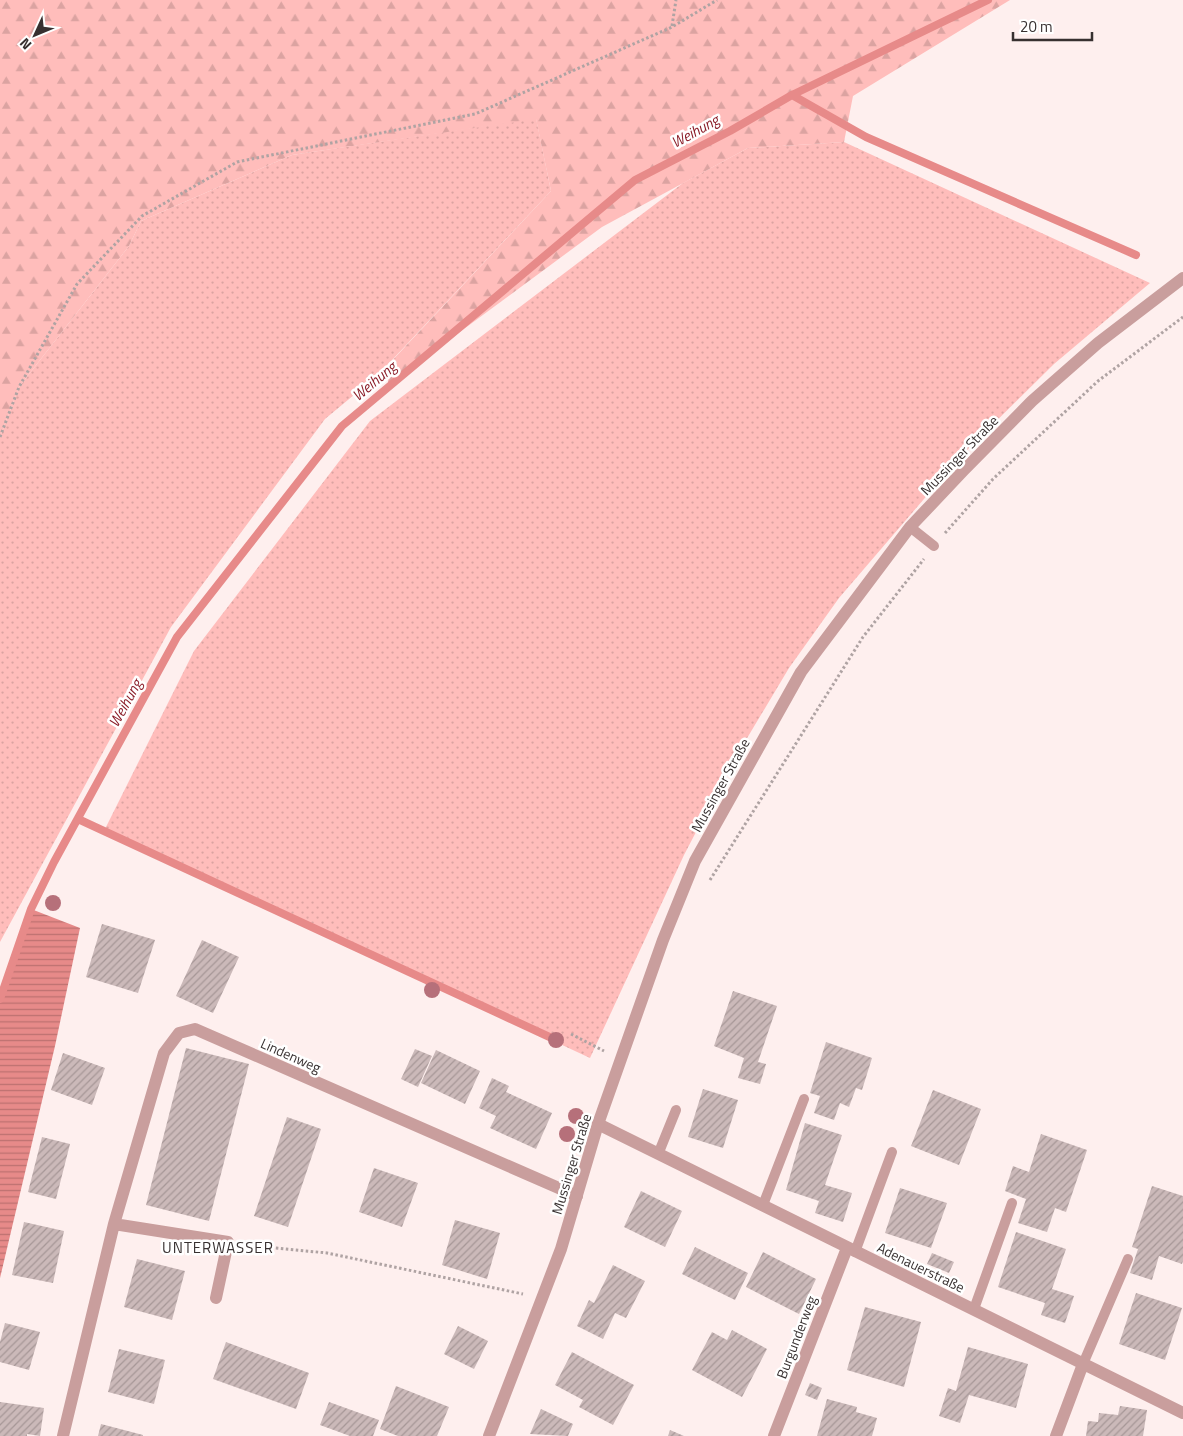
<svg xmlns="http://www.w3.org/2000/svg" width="1183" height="1436" viewBox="0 0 1183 1436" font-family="'Titillium Web',sans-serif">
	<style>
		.grass { fill: url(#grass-dots) }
		.forest { fill: url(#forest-firs) }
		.water { fill: url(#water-rules) }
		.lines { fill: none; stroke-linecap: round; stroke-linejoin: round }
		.stream { stroke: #e78a89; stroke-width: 8 }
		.building { fill: url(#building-hatch) }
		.path { stroke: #afa3a3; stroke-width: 3; stroke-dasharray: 2.5 2.5; stroke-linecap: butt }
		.service { stroke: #c99e9d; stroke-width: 10 }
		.minor { stroke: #c99e9d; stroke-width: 12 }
		.tertiary { stroke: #c99e9d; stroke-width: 12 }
		.tree { fill: #b6707a }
		.labels { text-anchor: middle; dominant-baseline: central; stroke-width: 5; stroke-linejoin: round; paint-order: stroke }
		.street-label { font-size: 14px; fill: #373030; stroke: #fff }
		.water-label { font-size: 15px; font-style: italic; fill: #8b1e29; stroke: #fff }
		.neighbourhood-label { font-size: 15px; letter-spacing: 1px; fill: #373030; stroke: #fff }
	</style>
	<defs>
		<pattern id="grass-dots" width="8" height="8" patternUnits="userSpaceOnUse" patternTransform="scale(1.25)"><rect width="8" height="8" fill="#ffbdbb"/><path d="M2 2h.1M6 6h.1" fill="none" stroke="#dba3a1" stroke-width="1.8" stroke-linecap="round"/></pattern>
		<pattern id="forest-firs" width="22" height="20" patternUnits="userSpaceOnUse" patternTransform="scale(1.25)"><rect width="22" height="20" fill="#ffbdbb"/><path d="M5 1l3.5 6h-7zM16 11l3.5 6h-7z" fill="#dba3a1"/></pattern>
		<pattern id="water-rules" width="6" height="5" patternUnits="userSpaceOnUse" patternTransform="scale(1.25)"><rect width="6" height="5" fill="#e78a89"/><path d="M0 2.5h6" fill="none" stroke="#bc7170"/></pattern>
		<pattern id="building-hatch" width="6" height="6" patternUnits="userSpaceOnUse" patternTransform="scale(1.25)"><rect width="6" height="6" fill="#cbb9b9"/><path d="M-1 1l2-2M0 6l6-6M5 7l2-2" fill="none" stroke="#a69797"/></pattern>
	</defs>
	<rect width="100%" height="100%" fill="#feefee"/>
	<path class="grass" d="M536,118L551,191L378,375L325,419L171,627L0,942V437L19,387L129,246L141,221L292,155Z
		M844,142L1150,283L1054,364L960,457L839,598L789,668L731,765L684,855L590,1058L104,831L194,651L370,421L683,183L748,148Z"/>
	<path class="forest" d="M0,0H1010L853,96L844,142L748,148L602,227L388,385V365L551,191L536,119L292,155L141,221L129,246L19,387L0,437Z"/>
	<path class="water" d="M31,909L80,928L55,1046L0,1278V999Z"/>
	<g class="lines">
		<path class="stream" d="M792,95L866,137L1136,255
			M78,819L556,1040
			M0,999L31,909L54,862L177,637L342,426L635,180L730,131L792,95L988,0"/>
	</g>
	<path class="building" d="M102,924L155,940L138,993L86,977Z
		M202,940L239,957L213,1013L176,996Z
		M733,991L777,1006L758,1062L766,1064L760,1084L738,1078L744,1058L714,1046Z
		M826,1042L872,1058L862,1090L856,1088L849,1107L840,1103L834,1120L814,1113L820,1096L810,1093Z
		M186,1048L249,1064L209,1221L146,1205Z
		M415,1049L432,1056L418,1087L401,1079Z
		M436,1050L480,1071L465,1104L421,1083Z
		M63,1053L105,1068L92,1105L51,1090Z
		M492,1078L509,1086L506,1092L552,1113L536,1149L490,1128L496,1116L479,1108Z
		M703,1089L738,1100L723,1148L688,1137Z
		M933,1090L981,1109L959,1165L911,1146Z
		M287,1117L321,1129L288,1227L254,1216Z
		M805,1123L842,1135L825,1185L852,1193L843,1222L815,1213L819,1201L786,1190Z
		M1041,1134L1087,1150L1066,1212L1055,1208L1047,1232L1018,1223L1026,1199L1005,1191L1013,1166L1029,1172Z
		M42,1137L70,1144L56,1199L28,1192Z
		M374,1168L418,1183L402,1227L359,1212Z
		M1152,1186L1183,1196V1261L1182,1264L1159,1256L1152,1280L1130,1273L1138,1249L1132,1247Z
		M900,1188L947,1203L931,1248L885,1233Z
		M641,1191L682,1211L665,1247L624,1227Z
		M455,1220L500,1233L487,1279L442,1265Z
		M24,1222L64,1231L53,1283L12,1275Z
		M1016,1232L1066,1249L1052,1289L1074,1296L1065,1323L1041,1315L1045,1303L998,1287Z
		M695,1247L748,1273L735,1300L682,1274Z
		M763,1252L816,1279L799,1314L746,1287Z
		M932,1253L954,1262L949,1273L927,1264Z
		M137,1259L185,1271L172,1320L124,1307Z
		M613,1265L645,1281L626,1318L615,1313L603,1339L577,1326L589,1300L594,1303Z
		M1136,1293L1182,1308L1165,1360L1119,1344Z
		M865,1307L921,1322L904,1387L847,1370Z
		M5,1323L40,1332L29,1370L0,1362V1342Z
		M458,1326L488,1341L474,1369L444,1354Z
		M732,1330L767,1349L742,1397L692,1370L712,1332L727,1340Z
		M226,1342L309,1373L296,1409L213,1379Z
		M968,1347L1028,1364L1016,1408L969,1395L960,1423L939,1416L948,1388L956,1391Z
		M119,1349L165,1360L154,1404L108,1392Z
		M572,1352L634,1385L613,1425L579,1407L583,1400L555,1385Z
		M810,1383L822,1388L817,1400L805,1395Z
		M396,1386L449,1407L437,1436H398L380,1429Z
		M827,1399L857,1407L856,1412L877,1418L872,1436H817Z
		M0,1402L44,1408L40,1436L27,1434V1436H0Z
		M329,1402L379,1420L373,1436H350L320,1425Z
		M1120,1406L1147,1410L1143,1436H1086L1088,1421L1098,1422L1099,1413L1118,1415Z
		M541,1409L573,1424L568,1436L530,1434Z
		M101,1424L143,1435V1436H98Z
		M670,1430L684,1436H668Z"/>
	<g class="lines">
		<path class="path" d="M672,26L676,0
			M0,437L19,387L77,284L142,216L237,162L475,114L672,27L717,0
			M945,533L993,479L1098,381L1183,317
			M710,880L863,637L924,559
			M571,1034L604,1051
			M246,1245L327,1253L523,1294"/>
		<path class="service" d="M910,527L934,546
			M659,1152L676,1110
			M763,1205L804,1099
			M855,1252L892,1152
			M974,1309L1012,1203
			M1083,1364L1128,1259"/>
		<path class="minor" d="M598,1124L1183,1413
			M114,1224L228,1242L216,1298
			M63,1436L114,1224L164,1053L179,1033L195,1029L577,1196
			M774,1436L847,1248
			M1056,1436L1083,1364"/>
		<path class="tertiary" d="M489,1436L561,1249L598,1124L663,940L695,861L801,672L910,527L963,471L1032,401L1098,343L1183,278"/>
	</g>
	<g class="tree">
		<circle cx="53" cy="903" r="8"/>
		<circle cx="432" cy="990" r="8"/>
		<circle cx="556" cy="1040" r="8"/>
		<circle cx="576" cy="1116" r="8"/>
		<circle cx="567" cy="1134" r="8"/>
	</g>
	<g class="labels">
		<g class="street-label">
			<text transform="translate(959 455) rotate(-46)">Mussinger Straße</text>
			<text transform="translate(720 785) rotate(-61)">Mussinger Straße</text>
			<text transform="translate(291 1055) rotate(24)">Lindenweg</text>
			<text transform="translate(571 1164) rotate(-73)">Mussinger Straße</text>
			<text transform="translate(921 1267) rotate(26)">Adenauerstraße</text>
			<text transform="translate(796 1337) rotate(-69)">Burgunderweg</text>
		</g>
		<g class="water-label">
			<text transform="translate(695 131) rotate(-29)">Weihung</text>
			<text transform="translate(374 381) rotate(-40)">Weihung</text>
			<text transform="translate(125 703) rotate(-61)">Weihung</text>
		</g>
		<g class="neighbourhood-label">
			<text x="218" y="1247">UNTERWASSER</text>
		</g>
	</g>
	<g transform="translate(35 35) rotate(226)" stroke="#ffffff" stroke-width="4" paint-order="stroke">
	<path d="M0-4L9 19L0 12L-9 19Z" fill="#373030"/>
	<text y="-8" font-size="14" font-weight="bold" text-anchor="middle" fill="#373030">N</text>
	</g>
	<path d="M1013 32v8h79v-8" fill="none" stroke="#373030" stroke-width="2.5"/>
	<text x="1020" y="32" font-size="15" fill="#373030" stroke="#ffffff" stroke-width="4" paint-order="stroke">20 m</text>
</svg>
